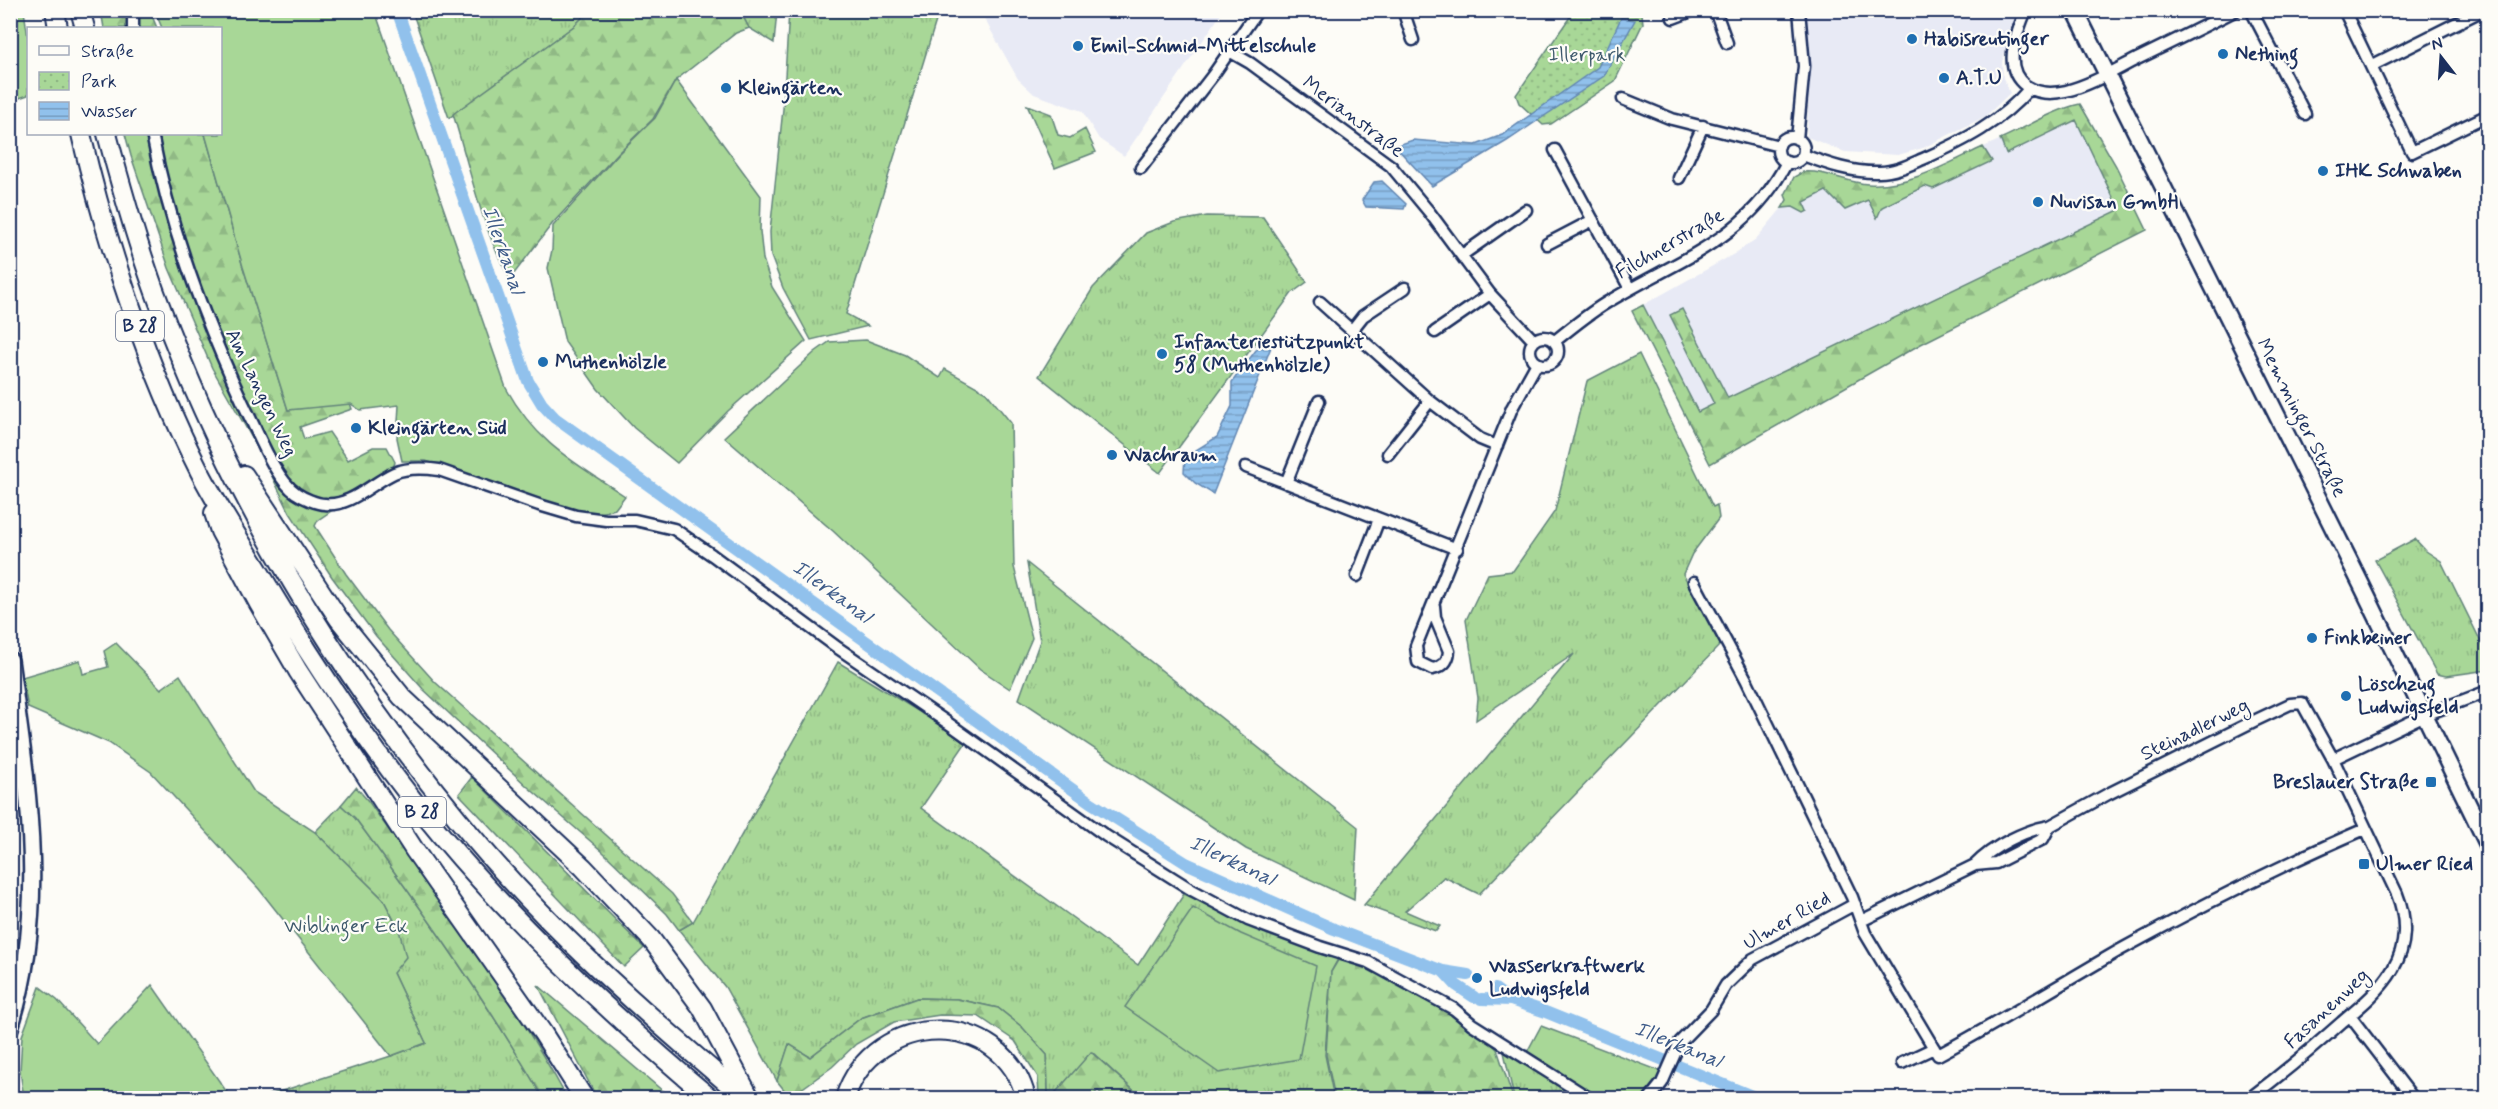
<svg xmlns="http://www.w3.org/2000/svg" width="2498" height="1109" viewBox="0 0 2498 1109" font-family="Mynerve,sans-serif">
	<style>
		.built { fill: #e8eaf5 }
		.grass { fill: url(#grass-tufts); stroke: #62837a; stroke-width: 1.5 }
		.forest { fill: url(#forest-firs); stroke: #62837a; stroke-width: 1.5 }
		.park { fill: url(#park-dots); stroke: #62837a; stroke-width: 1.5 }
		.garden { fill: #a8d797; stroke: #62837a; stroke-width: 1.5 }
		.water { fill: url(#water-rules); stroke: #6287b3; stroke-width: 1.5 }
		.lines { fill: none; stroke-linecap: round; stroke-linejoin: round }
		.canal { stroke: #91c1ec; stroke-width: 12 }
		.street-casing { stroke: #1b2f5e; stroke-width: 15 }
		.secondary-casing { stroke: #1b2f5e; stroke-width: 20 }
		.highway-casing { stroke: #1b2f5e; stroke-width: 22 }
		.street { stroke: #fdfcf7; stroke-width: 10 }
		.secondary { stroke: #fdfcf7; stroke-width: 15 }
		.highway { stroke: #fdfcf7; stroke-width: 18 }
		.poi-dot { fill: #1f6fb2; stroke: #fdfcf7; stroke-width: 2 }
		.labels { text-anchor: middle; dominant-baseline: central; stroke-width: 4.5; stroke-linejoin: round; paint-order: stroke }
		.shield { fill: #fdfcf7; stroke: #5f6c8c; stroke-width: 1.5 }
		.shield-label { font-size: 18px; font-weight: bold; fill: #1b2f5e }
		.poi-label { font-size: 20px; font-weight: bold; fill: #1b2f5e; stroke: #fdfcf7; text-anchor: start }
		.park-label { font-size: 20px; fill: #3e596c; stroke: #fdfcf7 }
		.street-label { font-size: 20px; fill: #1b2f5e; stroke: #fdfcf7 }
		.water-label { font-size: 21px; font-style: italic; fill: #3e5b89; stroke: #fdfcf7 }
	</style>
	<defs>
		<pattern id="grass-tufts" width="24" height="20" patternUnits="userSpaceOnUse" patternTransform="scale(1.5)"><rect width="24" height="20" fill="#a8d797"/><path d="M3 7l-1-3M5 7V3M7 7l1-3M15 17l-1-3M17 17v-4M19 17l1-3" fill="none" stroke="#90b985"/></pattern>
		<pattern id="forest-firs" width="22" height="20" patternUnits="userSpaceOnUse" patternTransform="scale(1.5)"><rect width="22" height="20" fill="#a8d797"/><path d="M5 1l3.5 6h-7zM16 11l3.5 6h-7z" fill="#90b985"/></pattern>
		<pattern id="park-dots" width="8" height="8" patternUnits="userSpaceOnUse" patternTransform="scale(1.5)"><rect width="8" height="8" fill="#a8d797"/><path d="M2 2h.1M6 6h.1" fill="none" stroke="#90b985" stroke-width="1.8" stroke-linecap="round"/></pattern>
		<pattern id="water-rules" width="6" height="5" patternUnits="userSpaceOnUse" patternTransform="scale(1.5)"><rect width="6" height="5" fill="#91c1ec"/><path d="M0 2.5h6" fill="none" stroke="#769dc2"/></pattern>
	</defs>
	<rect width="100%" height="100%" fill="#fdfcf7"/>
	<filter id="ink" filterUnits="userSpaceOnUse"><feTurbulence type="fractalNoise" baseFrequency=".0167" numOctaves="2"/><feDisplacementMap in="SourceGraphic" scale="12" xChannelSelector="R" yChannelSelector="G"/><feConvolveMatrix kernelMatrix="1 2 1 2 8 2 1 2 1" color-interpolation-filters="sRGB"/></filter>
	<g filter="url(#ink)">
		<path class="built" d="M980,11H1223L1124,156L1099,139L1082,111L1034,94L1018,79Z
			M1803,11H2017L2002,62L2003,78L2010,93L1986,116L1923,148L1898,155L1845,152L1807,137L1809,81Z
			M2080,104L2116,166L2134,203L1697,412L1643,305L1734,254L1756,239L1782,208L1787,200L1785,195L1797,175L1807,172L1869,184H1891L1913,179L2043,120L2061,109Z"/>
		<path class="grass" d="M412,11H589L574,26L449,118Z
			M740,11H777L774,43L749,28Z
			M789,11H939L846,314L868,326L811,340L783,288L771,256L770,232L783,109Z
			M1207,216L1263,217L1307,282L1292,293L1160,473L1039,376L1093,288L1146,233L1174,222Z
			M1639,354L1713,507L1717,505L1719,518L1692,554L1683,574L1722,643L1479,894L1444,877L1405,911L1440,926L1436,931L1364,905L1574,654L1476,720L1478,698L1466,620L1488,574L1513,571L1555,511L1587,381Z
			M2415,539L2426,551L2441,561L2487,654V670L2446,676L2437,674L2375,560Z
			M1027,563L1358,827L1354,900L1246,849L1019,699L1040,641Z
			M838,662L967,741L921,808L1138,965L1184,894L1244,921L1339,957L1331,972L1325,1055L1334,1098H1270L1266,1095L1244,1091L1239,1098H1142L1092,1052L1051,1098H1048L1047,1055L1022,1027L998,1008L957,999L917,998L861,1018L810,1057L789,1045L777,1081L725,987L679,930L693,922Z
			M341,805L355,818C422,909 487,1001 543,1098H260L391,1056L426,1043L393,973L399,930L383,899L315,832Z
			M1504,1052L1585,1098H1514Z"/>
		<path class="forest" d="M101,11H150L157,28H104Z
			M589,11H740L749,28L736,33L676,80L653,119L619,152L552,224L510,279C482,229 470,169 453,114L574,26Z
			M2080,104L2116,166L2147,230L1921,344L1710,464L1632,311L1643,305L1698,412L1714,404L1670,315L1682,309L1728,398L2119,210L2076,120L2006,154L2000,139C2027,127 2053,110 2080,104Z
			M1027,105L1051,114L1058,135L1070,138L1085,129L1096,152L1055,168Z
			M125,134H205L243,267L288,410L350,403L352,409L300,427L304,439L329,432L348,460L373,447H387L395,462L393,469L318,520L315,526L346,574L388,630L435,682L672,894L693,922L679,930L667,914L603,852L528,787L423,689L376,636L332,577L290,513L261,454L212,368L169,268L131,156Z
			M1983,147L1992,161L1933,189L1925,186L1882,207L1877,218L1868,200L1845,210L1826,191L1804,202L1808,211L1804,213L1793,207L1782,208L1787,200L1785,195L1794,177L1803,172C1825,170 1847,183 1868,184C1909,187 1947,164 1983,147Z
			M472,777L644,948L624,967L459,794Z
			M356,787L369,802C437,899 511,994 567,1098H543C487,1001 422,909 355,818L341,805Z
			M1340,957L1353,958L1433,991L1497,1049L1513,1098H1335L1326,1055L1331,972Z
			M538,985L671,1098H597Z
			M917,998L957,999L998,1008L1022,1027L1047,1055L1048,1098H1039L1038,1077L1015,1041L978,1016L940,1015L894,1022L856,1044L832,1067L790,1097L777,1081L789,1044L810,1057L861,1018Z
			M1091,1052L1142,1098H1107L1098,1091L1089,1098H1051Z
			M1243,1091L1266,1095L1270,1098H1239Z"/>
		<path class="park" d="M1574,11H1633L1642,14L1643,23L1615,81L1551,124L1543,125L1519,103L1516,95Z"/>
		<path class="garden" d="M11,10L24,11L28,38V95L11,101Z
			M155,11H375L506,388C537,444 574,462 625,496L615,509L596,514L562,507L426,461H402L397,438L399,405L360,410L351,404L288,410L243,267L205,134H220V28H162Z
			M676,80L761,196L760,231L763,259L772,287L806,341L728,411L677,463L634,428L598,389L565,342L548,268L552,250L553,226L619,153L655,118Z
			M866,340L905,355L940,378L945,369L986,392L1011,423L1014,567L1032,638L1010,689L980,669L833,531L724,437L815,352L829,342Z
			M116,643L161,689L180,675L254,792L315,832L383,899L399,930L406,957L393,973L426,1043L391,1056L259,889L151,772L109,743L28,708L22,677L80,660L83,674L108,667L104,651Z
			M1193,908L1241,934L1316,966L1299,1059L1219,1073L1125,1007Z
			M152,985L231,1098H24L20,1071L22,1036L40,987L57,1000L97,1044Z
			M1541,1026L1663,1072L1645,1098H1597L1526,1054Z"/>
		<path class="water" d="M1621,18L1635,20L1604,76L1507,141L1432,186L1395,146L1413,140L1476,145L1502,135L1598,67Z
			M1382,181L1406,204L1404,209L1366,207L1362,200L1374,182Z
			M1273,342L1213,494L1195,483L1184,472L1185,457L1217,437L1232,406V382L1256,350Z"/>
		<g class="lines">
			<path class="canal" d="M397,10L528,381L542,404L555,418L1090,802L1186,863L1334,929L1443,971L1456,985L1474,997
				M1443,971L1468,975
				M1495,989L1510,1000
				M1481,999L1511,1000L1543,1011L1757,1098"/>
			<defs>
				<path id="street" d="M133,10V28
					M1403,10L1413,40
					M1715,10L1727,43
					M2026,10C2017,33 2001,68 2026,86C2038,94 2053,94 2066,91C2091,85 2115,70 2137,59C2170,43 2203,27 2236,10
					M2251,10L2305,114
					M2344,10L2412,152L2488,115
					M1673,18L1694,10
					M1229,51L1250,63L1391,166L1430,213L1490,294L1534,341
					M2371,66L2483,10
					M1623,99L1672,119L1779,146
					M152,134C171,235 208,331 253,424C262,443 278,481 296,493C303,498 317,504 325,504C350,507 372,483 394,473C408,467 424,468 439,470L539,505L576,516L606,520H635L674,529L712,555L838,648L948,723L1106,836L1192,890L1248,920L1320,947L1368,962L1454,1009L1472,1024L1589,1098
					M1778 150a13 13 0 1 1 26 0a13 13 0 1 1-26 0Z
					M1797,139L1804,66L1799,10
					M1555,150L1630,289
					M1803,155C1827,164 1853,173 1879,172C1895,172 1909,165 1923,159C1964,141 2001,122 2030,88
					M1141,168L1213,75L1258,10
					M1679,178L1703,126
					M1547,244L1593,220
					M1462,255L1526,210
					M1320,302L1430,401L1480,439L1497,446
					M1352,330L1363,316L1405,288
					M1435,332L1490,294
					M1530 351a14 14 0 1 1 28 0a14 14 0 1 1-28 0Z
					M1555,341C1571,328 1588,314 1606,303C1678,259 1746,241 1787,162
					M1388,454L1430,401
					M1246,467L1457,549
					M1286,483L1319,401
					M1357,576L1379,519
					M1694,582L1747,681L1852,897L1865,933L1938,1055C2000,1022 2059,985 2120,950C2200,906 2281,865 2365,829
					M1434,606L1435,617L1449,651C1448,662 1443,667 1432,669L1418,662L1416,646L1512,408L1537,363
					M2333,759L2425,715L2488,691
					M1975,865L1996,863L2043,839L2050,826L2108,794L2254,721L2290,704L2302,703L2333,759L2397,894C2407,919 2407,946 2393,969C2381,990 2360,1007 2342,1022C2312,1049 2282,1074 2250,1098
					M1861,921L1975,865C1993,846 2025,830 2050,826
					M2350,1016L2413,1098
					M1902,1063L1934,1048
					M1650,1098L1662,1083L1680,1042L1711,1010L1726,985L1753,959L1855,904"/>
				<path id="secondary" d="M2075,10L2361,584L2488,845
					M10,660C27,783 49,907 10,1028"/>
				<path id="highway" d="M55,10L58,28
					M80,10L85,28
					M81,134C106,243 149,372 200,472C217,505 238,537 257,568C312,661 372,752 441,835C521,931 615,1018 710,1098
					M107,134C122,190 138,248 159,303C229,490 331,664 457,818C541,922 643,1012 745,1098
					M244,475L339,619L402,697L583,867L651,939L702,1008L750,1098
					M214,513L220,531L259,604L298,671L415,851L542,1032L584,1098
					M845,1098C873,1010 1003,1006 1026,1098"/>
			</defs>
			<use href="#street" class="street-casing"/>
			<use href="#secondary" class="secondary-casing"/>
			<use href="#highway" class="highway-casing"/>
			<use href="#street" class="street"/>
			<use href="#secondary" class="secondary"/>
			<use href="#highway" class="highway"/>
		</g>
	</g>
	<g class="poi-dot">
		<circle cx="1912" cy="39" r="6"/>
		<circle cx="1078" cy="46" r="6"/>
		<circle cx="2223" cy="54" r="6"/>
		<circle cx="1944" cy="78" r="6"/>
		<circle cx="726" cy="88" r="6"/>
		<circle cx="2323" cy="171" r="6"/>
		<circle cx="2038" cy="202" r="6"/>
		<circle cx="1162" cy="354" r="6"/>
		<circle cx="543" cy="362" r="6"/>
		<circle cx="356" cy="428" r="6"/>
		<circle cx="1112" cy="455" r="6"/>
		<circle cx="2312" cy="638" r="6"/>
		<circle cx="2346" cy="696" r="6"/>
		<rect x="2425" y="776" width="12" height="12" rx="3"/>
		<rect x="2358" y="858" width="12" height="12" rx="3"/>
		<circle cx="1477" cy="978" r="6"/>
	</g>
	<g class="labels">
		<g class="shield">
			<rect x="116" y="311" width="48" height="30" rx="4.5"/>
			<rect x="398" y="797" width="48" height="30" rx="4.5"/>
		</g>
		<g class="shield-label">
			<text x="140" y="326">B 28</text>
			<text x="422" y="812">B 28</text>
		</g>
		<g class="poi-label">
			<text x="1924" y="39">Habisreutinger</text>
			<text x="1090" y="46">Emil-Schmid-Mittelschule</text>
			<text x="2235" y="54">Nething</text>
			<text x="1956" y="78">A.T.U</text>
			<text x="738" y="88">Kleingärten</text>
			<text x="2335" y="171">IHK Schwaben</text>
			<text x="2050" y="202">Nuvisan GmbH</text>
			<text x="1174" y="342">Infanteriestützpunkt<tspan x="1174" dy="23">58 (Muthenhölzle)</tspan></text>
			<text x="555" y="362">Muthenhölzle</text>
			<text x="368" y="428">Kleingärten Süd</text>
			<text x="1124" y="455">Wachraum</text>
			<text x="2324" y="638">Finkbeiner</text>
			<text x="2358" y="684">Löschzug<tspan x="2358" dy="23">Ludwigsfeld</tspan></text>
			<text x="2419" y="782" text-anchor="end">Breslauer Straße</text>
			<text x="2376" y="864">Ulmer Ried</text>
			<text x="1489" y="966">Wasserkraftwerk<tspan x="1489" dy="23">Ludwigsfeld</tspan></text>
		</g>
		<g class="park-label">
			<text x="1587" y="55">Illerpark</text>
			<text x="346" y="926">Wiblinger Eck</text>
		</g>
		<g class="street-label">
			<text transform="translate(1353 117) rotate(37)">Merianstraße</text>
			<text transform="translate(1670 244) rotate(-30)">Filchnerstraße</text>
			<text transform="translate(261 393) rotate(64)">Am Langen Weg</text>
			<text transform="translate(2301 418) rotate(63)">Memminger Straße</text>
			<text transform="translate(2195 730) rotate(-26)">Steinadlerweg</text>
			<text transform="translate(1787 921) rotate(-30)">Ulmer Ried</text>
			<text transform="translate(2327 1009) rotate(-43)">Fasanenweg</text>
		</g>
		<g class="water-label">
			<text transform="translate(503 250) rotate(71)">Illerkanal</text>
			<text transform="translate(832 592) rotate(36)">Illerkanal</text>
			<text transform="translate(1232 861) rotate(25)">Illerkanal</text>
			<text transform="translate(1678 1045) rotate(22)">Illerkanal</text>
		</g>
	</g>
	<rect width="2498" height="1109" fill="none" stroke="#fdfcf7" stroke-width="36"/>
	<rect x="18" y="18" width="2462" height="1073" fill="none" stroke="#1b2f5e" stroke-width="2" filter="url(#ink)"/>
	<rect x="27" y="27" width="195" height="108" fill="#fdfcf7" stroke="#a3aaba" stroke-width="1.5"/>
	<rect x="39" y="46" width="30" height="9" fill="#fdfcf7" stroke="#a3aaba" stroke-width="1.5"/>
	<text x="81" y="57" font-size="18" fill="#1b2f5e">Straße</text>
	<rect x="39" y="72" width="30" height="18" fill="url(#park-dots)" stroke="#a3aaba" stroke-width="1.5"/>
	<text x="81" y="87" font-size="18" fill="#1b2f5e">Park</text>
	<rect x="39" y="102" width="30" height="18" fill="url(#water-rules)" stroke="#a3aaba" stroke-width="1.5"/>
	<text x="81" y="117" font-size="18" fill="#1b2f5e">Wasser</text>
	<g transform="translate(2441 57) rotate(343)" stroke="#fdfcf7" stroke-width="4.5" paint-order="stroke">
	<path d="M0-4.5L10 22L0 15L-10 22Z" fill="#1b2f5e"/>
	<text y="-9" font-size="16" font-weight="bold" text-anchor="middle" fill="#1b2f5e">N</text>
	</g>
</svg>
